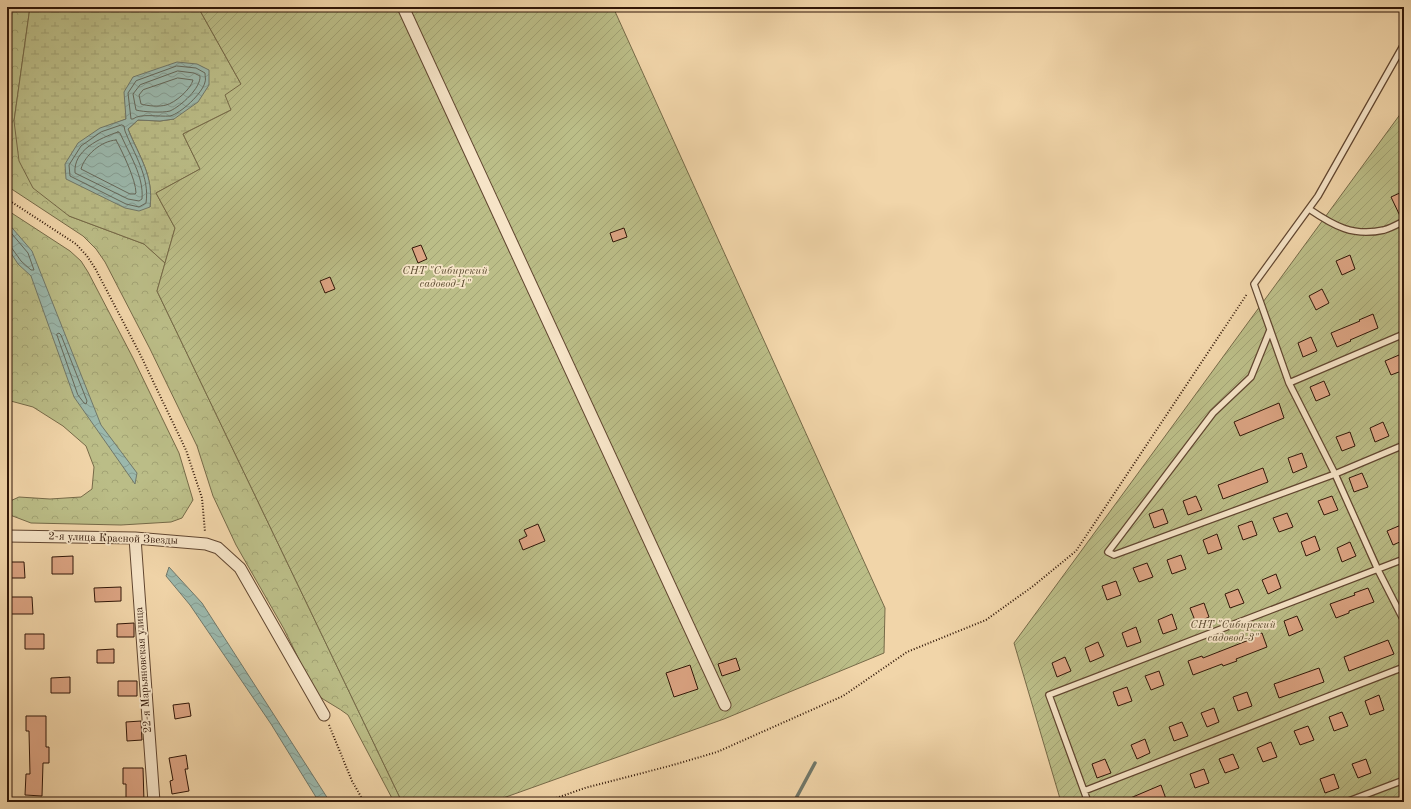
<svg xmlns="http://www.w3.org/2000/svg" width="1411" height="809" viewBox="0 0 1411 809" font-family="'Old Standard TT',serif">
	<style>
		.forest { fill: url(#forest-crowns); stroke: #766a48 }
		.wetland { fill: url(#wetland-marsh); stroke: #766a48; fill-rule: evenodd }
		.garden { fill: url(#garden-furrows); stroke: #766a48 }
		.water { fill: url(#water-waves); stroke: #71786a }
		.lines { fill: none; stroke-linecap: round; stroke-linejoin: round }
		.shore { stroke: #66685a; stroke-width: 1 }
		.stream { stroke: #71786a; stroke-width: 3.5 }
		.building { fill: #dca483; stroke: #311708 }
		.service-casing { stroke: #614630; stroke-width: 8 }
		.minor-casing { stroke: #614630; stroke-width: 13 }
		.path { stroke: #311708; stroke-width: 2; stroke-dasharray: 1 2; stroke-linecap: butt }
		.service { stroke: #f6e4c7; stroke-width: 5.5 }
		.minor { stroke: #f6e4c7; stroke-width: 11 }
		.labels { text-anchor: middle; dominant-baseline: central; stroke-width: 3.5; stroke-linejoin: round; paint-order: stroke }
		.park-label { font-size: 11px; font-style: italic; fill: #5a492e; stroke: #f6e4c7 }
		.street-label { font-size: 11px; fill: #311708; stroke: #f6e4c7 }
	</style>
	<defs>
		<pattern id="forest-crowns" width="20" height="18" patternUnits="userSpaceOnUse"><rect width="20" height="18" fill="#bbbd87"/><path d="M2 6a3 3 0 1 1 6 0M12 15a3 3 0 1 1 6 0" fill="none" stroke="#a1a273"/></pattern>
		<pattern id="wetland-marsh" width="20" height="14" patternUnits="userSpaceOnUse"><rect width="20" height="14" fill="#bbbd87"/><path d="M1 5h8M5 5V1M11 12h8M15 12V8" fill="none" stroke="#a1a273"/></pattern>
		<pattern id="garden-furrows" width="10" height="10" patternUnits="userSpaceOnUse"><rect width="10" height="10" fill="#bbbd87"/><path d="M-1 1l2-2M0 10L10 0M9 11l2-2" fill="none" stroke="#a1a273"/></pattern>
		<pattern id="water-waves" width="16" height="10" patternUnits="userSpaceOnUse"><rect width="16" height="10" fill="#9bb8ac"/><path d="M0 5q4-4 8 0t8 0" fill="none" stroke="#869d92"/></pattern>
	</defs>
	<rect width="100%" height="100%" fill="#f1d5a9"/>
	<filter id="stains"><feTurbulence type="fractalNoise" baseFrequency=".005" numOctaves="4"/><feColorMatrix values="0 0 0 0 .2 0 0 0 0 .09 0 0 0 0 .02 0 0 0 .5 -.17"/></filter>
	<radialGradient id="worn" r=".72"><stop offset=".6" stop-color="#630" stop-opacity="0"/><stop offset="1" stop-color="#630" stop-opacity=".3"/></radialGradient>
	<path class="forest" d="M7,7H30L14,121L69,216L144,244L165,263L157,291L402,802H394L348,715C338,707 326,702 316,694L284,629L236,545L213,496L197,446L150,349L105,262L96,249L83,236L7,186Z
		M7,210L70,251L81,261L88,272L133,358L179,453L193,500L182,518L171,522L121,525L31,523L10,515L8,502L19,497L50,499L81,497L92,489L94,467L86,446L63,426L33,407L7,400Z"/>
	<path class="wetland" d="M30,7H198L241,84L231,110L183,134L200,169L156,193L175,228L165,263L144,244L69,216L33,188L19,161L14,121ZM126,107L174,119L160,121L138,120L128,129C139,156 154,176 150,207L114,124L126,119Z"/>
	<path class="garden" d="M198,7H613L885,608L884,653L724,719L492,802H402L157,291L175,228L156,193L200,169L183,134L231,110L225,95L241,84Z
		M1404,109V802H1061L1014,643Z"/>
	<path class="water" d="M177,62L197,64L209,70V85L198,102L174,119L160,121L138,120L128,129C139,157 154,175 150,207L139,211L125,208L66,179L65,164L78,143L100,128L126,119L124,92L133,77Z
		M7,222L32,251L101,425L137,473L135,484L74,397L31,276L18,264L7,247Z
		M169,567L202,603L330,802H319L271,724L190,605L166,576Z"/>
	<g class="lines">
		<path class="shore" d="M177,66L196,68L205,73C205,76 206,80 205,82C203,93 180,114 170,116C159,117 140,113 133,119H131L128,93L136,81Z
			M178,71L194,73L200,76C201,88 181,106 170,111C163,113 143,112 136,110L133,94L140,85Z
			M178,78L193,80C191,89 175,103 166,105C159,107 148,106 141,104L139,95L143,90Z
			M122,125L124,126L125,131C134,154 150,177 146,203L139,207L126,204L70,176L69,165L81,146L101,132Z
			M118,132L120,133C129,154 144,176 142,199L139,201L128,199L75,173C73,150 100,138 118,132Z
			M116,140C122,151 136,180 136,193L135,194H130L81,169C85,155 101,141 116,140Z
			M7,228L28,253L34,270H31L21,261L11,247L7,246
			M57,334L59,333L61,335L87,401L86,404L84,403L78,395Z"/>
		<path class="stream" d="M794,802L815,763"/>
	</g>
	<path class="building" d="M1404,191V217L1401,218L1391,197Z
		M624,228L627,237L613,242L610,233Z
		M421,245L427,259L418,263L412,248Z
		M1350,255L1355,269L1342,275L1336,261Z
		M330,277L335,289L325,293L320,281Z
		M1322,289L1329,303L1316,310L1309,296Z
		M1373,314L1378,328L1350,340L1351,341L1337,347L1331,333L1360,321L1359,320Z
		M1311,337L1317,351L1303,357L1298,343Z
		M1399,355L1404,370L1391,375L1385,361Z
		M1324,381L1330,395L1316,401L1310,387Z
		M1279,403L1284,418L1240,436L1234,422Z
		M1383,422L1389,436L1375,442L1370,428Z
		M1350,432L1355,446L1342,451L1336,437Z
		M1302,453L1307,467L1293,473L1288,458Z
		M1263,468L1268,482L1223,499L1218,485Z
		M1362,473L1368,487L1354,492L1349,478Z
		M1196,496L1202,510L1188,515L1183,501Z
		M1332,496L1338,510L1324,515L1318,501Z
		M1163,509L1168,523L1154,528L1149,514Z
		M1287,513L1293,527L1279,532L1273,518Z
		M1252,521L1257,535L1243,540L1238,526Z
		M538,524L545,541L523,550L519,540L527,536L524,530Z
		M1401,525L1404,532V540L1393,545L1387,531Z
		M1217,534L1222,549L1208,554L1203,540Z
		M1315,536L1320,550L1306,556L1301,542Z
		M1350,542L1356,556L1342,562L1337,548Z
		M1181,555L1186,569L1172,574L1167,560Z
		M73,556V574H52V557Z
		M7,562H24L25,578H7Z
		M1147,563L1153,577L1139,582L1133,568Z
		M1276,574L1281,588L1268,594L1262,580Z
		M1116,581L1121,595L1107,600L1102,586Z
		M121,587V601L95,602L94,588Z
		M1368,588L1374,602L1349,611V613L1336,618L1330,604L1355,595L1354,593Z
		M1238,589L1244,603L1230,608L1225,594Z
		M11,597H32L33,614H11Z
		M1204,603L1209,617L1196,623L1190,608Z
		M1172,614L1177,629L1163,634L1158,620Z
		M1297,616L1303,630L1289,636L1284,621Z
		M134,623V637H117V624Z
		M1136,627L1141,642L1127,647L1122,633Z
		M1262,633L1267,647L1236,659L1237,661L1223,666L1222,664L1193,675L1188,661L1202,656L1203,658L1249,640L1248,638Z
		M25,634H44V649H25Z
		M1388,640L1394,654L1349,671L1344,657Z
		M1098,642L1104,656L1090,662L1085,648Z
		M114,649V663H97V650Z
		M1065,657L1071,671L1057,677L1052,663Z
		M736,658L740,670L722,676L718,664Z
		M690,665L698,689L674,697L666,673Z
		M1319,668L1324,682L1279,698L1274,684Z
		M1159,671L1164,685L1151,690L1145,676Z
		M70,677V693H51V678Z
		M118,681H137V696H118Z
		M1127,687L1132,701L1118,706L1113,692Z
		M1247,692L1252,706L1238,711L1233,697Z
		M1379,695L1384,710L1370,715L1365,701Z
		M189,703L191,716L175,719L173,705Z
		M1214,708L1219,722L1207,727L1201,713Z
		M1342,712L1348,726L1334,731L1329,717Z
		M26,716H46V747H49V763H43L42,796L25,795L26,774H30L29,731H26Z
		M141,721L142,740L127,741L126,722Z
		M1182,722L1188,736L1174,741L1169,727Z
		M1308,726L1314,740L1300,745L1294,731Z
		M1145,739L1150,753L1137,759L1131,745Z
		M1271,742L1277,757L1263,762L1257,748Z
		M1233,754L1239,768L1225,773L1219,759Z
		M186,755L188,769H185L189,791L172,794L170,781L173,780L169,758Z
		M1105,759L1111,773L1097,778L1092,764Z
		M1366,759L1371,773L1358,778L1352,764Z
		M123,768H143L144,802H126V784H123Z
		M1204,769L1209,783L1195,788L1190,774Z
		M1334,774L1339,788L1325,793L1320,779Z
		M1161,785L1166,799L1160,802H1121Z"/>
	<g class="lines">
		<defs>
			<path id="service" d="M1404,44L1318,196L1254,284L1289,383L1335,474L1378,570L1404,621
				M1309,209C1334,226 1353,237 1384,230C1391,228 1398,224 1404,221
				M1270,330L1251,377L1213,413L1108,552L1114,555L1335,474L1404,445
				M1289,383L1404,334
				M1084,791L1404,667
				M1088,802L1049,695L1404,559
				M1346,802L1404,780"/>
			<path id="minor" d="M403,7L725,705
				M7,536L135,538L206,544L218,548L240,568L324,715
				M135,538L154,802"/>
		</defs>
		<use href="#service" class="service-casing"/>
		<use href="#minor" class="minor-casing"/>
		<path class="path" d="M7,199L76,244L87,256L95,268L140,354L186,450L202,498L205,532
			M329,725L352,781L364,802
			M545,802L585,788L673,765L717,752L843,696L907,652L986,620L1032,587L1076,551L1247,294"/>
		<use href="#service" class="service"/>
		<use href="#minor" class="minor"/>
	</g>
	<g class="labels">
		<g class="park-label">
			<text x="445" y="271">СНТ "Сибирский<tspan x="445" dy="13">садовод-1"</tspan></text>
			<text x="1233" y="625">СНТ "Сибирский<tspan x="1233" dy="13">садовод-3"</tspan></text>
		</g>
		<g class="street-label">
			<text transform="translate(113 539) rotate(2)">2-я улица Красной Звезды</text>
			<text transform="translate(144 670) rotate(-94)">22-я Марьяновская улица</text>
		</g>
	</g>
	<rect width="1411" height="809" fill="none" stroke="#f1d5a9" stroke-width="24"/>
	<rect x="8" y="8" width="1395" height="793" fill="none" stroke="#311708" stroke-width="2"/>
	<rect x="12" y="12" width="1387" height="785" fill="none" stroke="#311708"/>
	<rect width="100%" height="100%" filter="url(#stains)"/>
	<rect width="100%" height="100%" fill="url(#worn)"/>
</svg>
